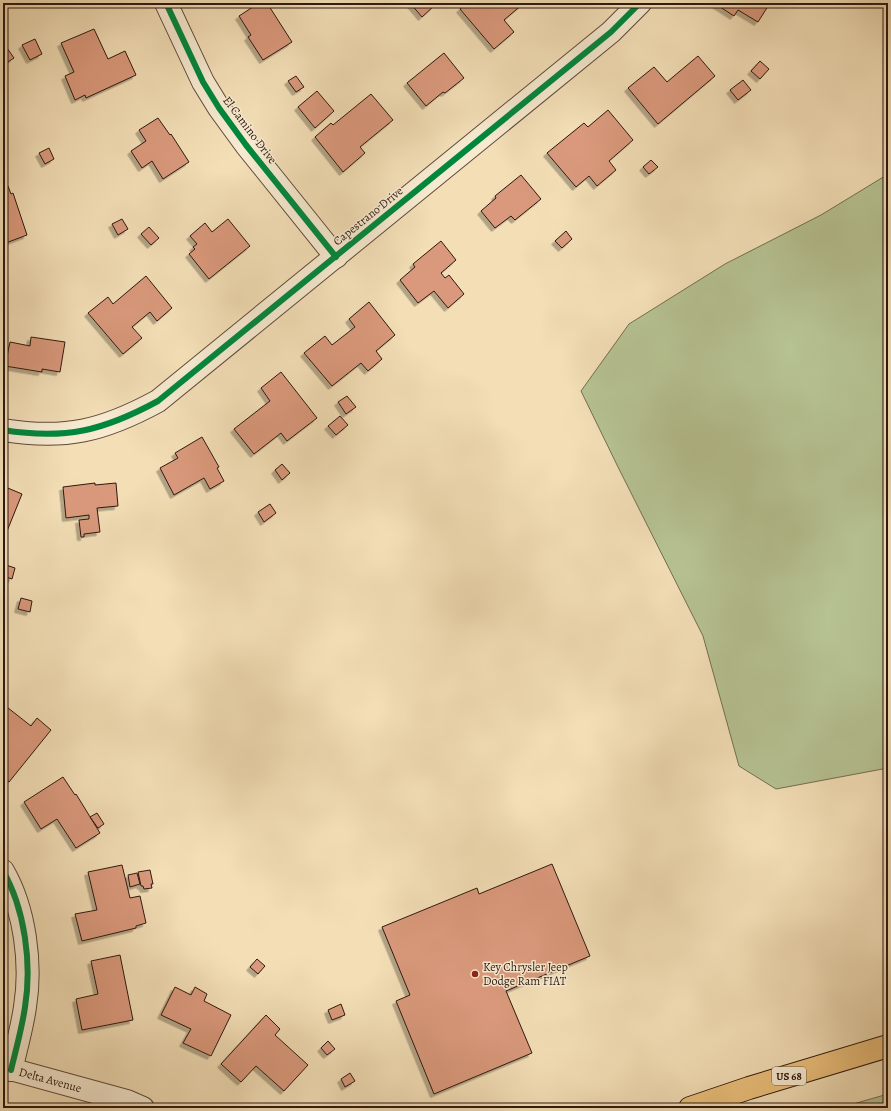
<svg xmlns="http://www.w3.org/2000/svg" width="891" height="1111" viewBox="0 0 891 1111" font-family="Alegreya,serif">
	<style>
		.green { fill: #b6c292; stroke: #726e51 }
		.building { fill: #da997b; stroke: #2d1910; filter: url(#shadow) }
		.lines { fill: none; stroke-linecap: round; stroke-linejoin: round }
		.minor-casing { stroke: #5e4a3a; stroke-width: 24 }
		.highway-casing { stroke: #2d1910; stroke-width: 24 }
		.minor { stroke: #f7ead0; stroke-width: 22 }
		.highway { stroke: #eabf7b; stroke-width: 22 }
		.cycleway-casing { stroke: #f7ead0; stroke-width: 8 }
		.cycleway { stroke: #00873e; stroke-width: 6 }
		.poi-dot { fill: #8f2418; stroke: #f7ead0; stroke-width: 1.5 }
		.labels { text-anchor: middle; dominant-baseline: central; stroke-width: 3; stroke-linejoin: round; paint-order: stroke }
		.shield { fill: #f7ead0; stroke: #6a584a; stroke-width: 1 }
		.shield-label { font-size: 11px; font-weight: bold; fill: #2d1910 }
		.street-label { font-size: 12px; fill: #2d1910; stroke: #f7ead0 }
		.poi-label { font-size: 12px; fill: #2d1910; stroke: #f7ead0; text-anchor: start }
	</style>
	<defs>
		<filter id="shadow"><feDropShadow dx="-3.5" dy="3.5" stdDeviation="0" flood-color="#0004"/></filter>
	</defs>
	<rect width="100%" height="100%" fill="#f3deb6"/>
	<filter id="stains"><feTurbulence type="fractalNoise" baseFrequency=".005" numOctaves="4"/><feColorMatrix values="0 0 0 0 .2 0 0 0 0 .09 0 0 0 0 .02 0 0 0 .5 -.17"/></filter>
	<radialGradient id="worn" r=".72"><stop offset=".6" stop-color="#630" stop-opacity="0"/><stop offset="1" stop-color="#630" stop-opacity=".3"/></radialGradient>
	<path class="green" d="M888,166V768L776,789L739,766L703,636L618,467L581,391L629,324L725,264L821,215L885,176Z
		M888,1094V1108H839Z"/>
	<path class="building" d="M259,3H267L292,42L263,60L248,37L251,35L239,16Z
		M410,3H432L434,6L422,17Z
		M467,3H524L504,20L514,32L494,49L460,9Z
		M714,3H770L758,22L738,10L734,16Z
		M94,29L108,59L125,51L136,75L86,98L85,95L75,100L65,76L74,72L61,43Z
		M35,39L42,54L30,60L22,45Z
		M7,48L14,58L3,65V50Z
		M444,53L464,78L445,93L443,92L426,106L407,83Z
		M698,56L715,76L658,124L628,88L654,67L667,82Z
		M760,61L769,69L760,79L751,71Z
		M296,76L304,87L296,92L288,81Z
		M743,80L751,90L738,100L730,90Z
		M317,91L334,111L315,128L298,107Z
		M371,94L393,120L360,147L365,153L343,172L315,137L331,123L333,125Z
		M608,110L633,140L609,161L616,170L597,186L589,176L576,187L547,153L584,123L588,127Z
		M158,118L170,135L171,134L189,162L163,179L152,161L142,168L131,151L146,141L139,130Z
		M49,148L54,159L45,164L39,153Z
		M651,160L658,167L649,174L643,167Z
		M521,175L541,199L515,220L511,216L495,228L481,211L496,198L495,196Z
		M8,186L11,194L13,193L27,235L3,244V188Z
		M122,219L128,229L118,235L112,224Z
		M228,219L250,246L209,279L189,254L195,249L193,247L197,244L190,236L205,223L212,232Z
		M149,227L159,238L151,245L141,234Z
		M566,231L572,239L562,248L555,241Z
		M441,241L456,260L441,273L445,278L449,275L464,294L448,308L434,291L418,303L400,280L415,267L413,264Z
		M146,276L172,308L157,321L150,312L132,327L142,338L123,354L88,313L108,297L113,304Z
		M369,302L395,335L376,351L382,359L368,371L361,363L332,386L304,353L325,336L332,345L355,327L349,319Z
		M31,337L65,342L60,372L42,369V372L5,366L10,342L30,346Z
		M281,372L317,418L287,441L281,433L254,454L234,429L270,401L261,388Z
		M347,396L356,407L346,414L338,402Z
		M340,416L348,425L336,435L328,426Z
		M202,437L219,467L217,468L224,481L210,489L204,478L174,495L160,468L178,458L175,453Z
		M282,464L290,473L282,480L275,470Z
		M95,483V485L116,483L118,506L97,508L100,532L84,534V537H81L79,520L89,519V515L66,518L63,487Z
		M3,486L22,494L3,541Z
		M270,504L276,513L264,522L258,512Z
		M3,564L15,568L12,579L3,576Z
		M21,598L32,601L30,612L18,609Z
		M3,704L31,726L37,718L51,730L9,782L3,777Z
		M63,777L75,795L76,794L100,833L76,848L57,819L41,829L24,802Z
		M97,813L104,824L98,828L90,817Z
		M552,864L590,956L506,991L532,1053L434,1094L396,1001L410,995L382,927L477,888L479,894Z
		M122,865L130,898L140,896L146,923L136,926V928L82,941L75,914L97,910L88,872Z
		M150,870L153,884H151L152,888L144,889L143,886H141L138,872Z
		M137,873L140,884L130,887L128,875Z
		M120,955L133,1020L82,1030L76,999L98,994L91,961Z
		M257,959L265,966L258,974L250,967Z
		M175,987L191,995L195,987L207,994L204,1001L231,1015L211,1056L183,1043L191,1029L161,1015Z
		M341,1004L345,1015L332,1020L328,1010Z
		M266,1015L280,1029L275,1035L308,1065L284,1091L256,1066L241,1082L221,1064Z
		M328,1041L335,1049L327,1055L321,1048Z
		M350,1073L355,1081L345,1087L341,1079Z"/>
	<g class="lines">
		<defs>
			<g id="minor">
				<path d="M166,3L203,82L219,108L246,145L336,257"/>
				<path d="M3,430C65,440 103,431 158,401L611,32L640,3"/>
				<path d="M3,871C25,909 32,964 25,1007C22,1028 16,1049 11,1070"/>
				<path id="s1" d="M3,1067L127,1101L143,1108"/>
			</g>
			<path id="highway" d="M690,1108L749,1088L888,1046"/>
		</defs>
		<use href="#minor" class="minor-casing"/>
		<use href="#highway" class="highway-casing"/>
		<use href="#minor" class="minor"/>
		<use href="#highway" class="highway"/>
		<defs>
			<path id="cycleway" d="M166,3L203,82L219,108L246,145L336,257
				M3,430C65,440 103,431 158,401L611,32L640,3
				M3,871C25,909 32,964 25,1007C22,1028 16,1049 11,1070"/>
		</defs>
		<use href="#cycleway" class="cycleway-casing"/>
		<use href="#cycleway" class="cycleway"/>
	</g>
	<circle class="poi-dot" cx="475" cy="974" r="4"/>
	<g class="labels">
		<rect class="shield" x="772" y="1067" width="34" height="18" rx="3"/>
		<g class="shield-label">
			<text x="789" y="1076">US 68</text>
		</g>
		<g class="street-label">
			<text transform="translate(250 130) rotate(53)">El Camino Drive</text>
			<text transform="translate(368 216) rotate(-39)">Capestrano Drive</text>
			<text stroke="none"><textPath href="#s1" startOffset="49">Delta Avenue</textPath></text>
		</g>
		<g class="poi-label">
			<text x="483" y="967">Key Chrysler Jeep<tspan x="483" dy="14">Dodge Ram FIAT</tspan></text>
		</g>
	</g>
	<rect width="891" height="1111" fill="none" stroke="#f3deb6" stroke-width="16"/>
	<rect x="4" y="4" width="883" height="1103" fill="none" stroke="#2d1910" stroke-width="2"/>
	<rect x="8" y="8" width="875" height="1095" fill="none" stroke="#2d1910"/>
	<rect width="100%" height="100%" filter="url(#stains)"/>
	<rect width="100%" height="100%" fill="url(#worn)"/>
</svg>
